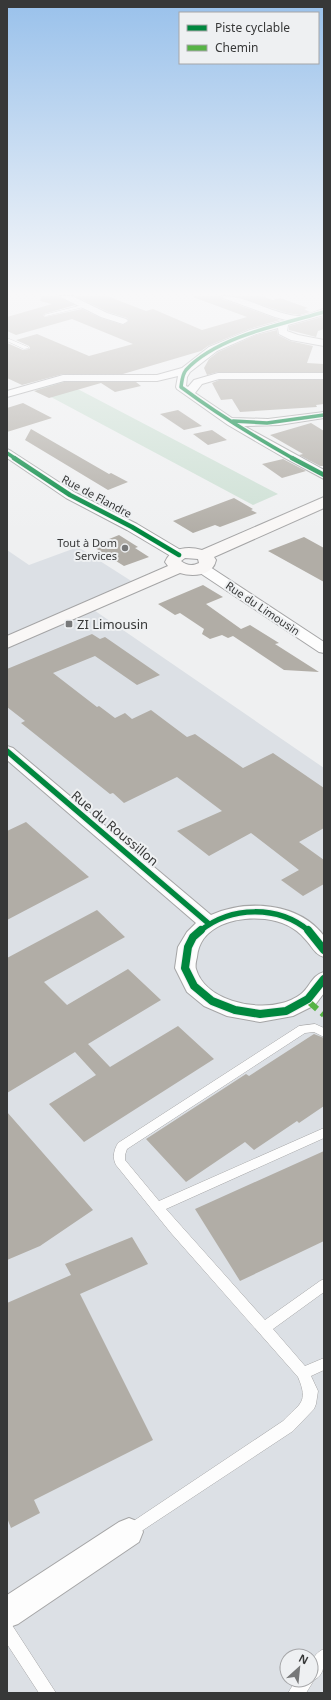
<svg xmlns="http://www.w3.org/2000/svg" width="331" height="1700" viewBox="0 0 331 1700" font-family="'Noto Sans',sans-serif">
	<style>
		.built { fill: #dce0e5; fill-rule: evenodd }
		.green { fill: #cde0d4 }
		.building { fill: #b1ada6 }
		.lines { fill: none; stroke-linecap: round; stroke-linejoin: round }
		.lane-casing { stroke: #a5a5a6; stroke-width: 1 }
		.street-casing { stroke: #a5a5a6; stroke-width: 2 }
		.secondary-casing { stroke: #a5a5a6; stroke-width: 2 }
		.lane { fill: #fdfdfd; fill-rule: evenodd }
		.street { fill: #fdfdfd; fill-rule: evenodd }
		.secondary { fill: #f9f7f6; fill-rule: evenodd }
		.quiet { stroke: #56b346; stroke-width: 6; stroke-dasharray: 12 6; stroke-linecap: butt }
		.cycleway-far3-casing { stroke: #eef0f2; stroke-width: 5 }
		.cycleway-far2-casing { stroke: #eef0f2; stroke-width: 6 }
		.cycleway-far1-casing { stroke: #eef0f2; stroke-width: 8 }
		.cycleway-casing { stroke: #eef0f2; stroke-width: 10 }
		.cycleway-far3 { stroke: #00873e; stroke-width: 3.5 }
		.cycleway-far2 { stroke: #00873e; stroke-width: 4.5 }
		.cycleway-far1 { stroke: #00873e; stroke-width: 5.5 }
		.cycleway { stroke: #00873e; stroke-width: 8 }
		.poi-dot { fill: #777879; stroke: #eef0f2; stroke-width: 1.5 }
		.labels { text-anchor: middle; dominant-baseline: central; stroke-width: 4; stroke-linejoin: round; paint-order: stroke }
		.far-street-label { font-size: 11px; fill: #373838; stroke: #eef0f2 }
		.far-poi-label { font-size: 11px; fill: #373838; stroke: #eef0f2; text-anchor: end }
		.poi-label { font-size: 13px; fill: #373838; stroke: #eef0f2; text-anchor: start }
		.street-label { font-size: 13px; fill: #373838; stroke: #eef0f2 }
	</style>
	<rect width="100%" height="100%" fill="#eff0f1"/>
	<path class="built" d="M78,547L136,584L88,606L324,768V1693H7V550L29,565ZM287,1656H311V1680H287Z"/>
	<path class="green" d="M64,381L72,386L278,494L253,505L36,389Z"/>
	<path class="building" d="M41,296H58L75,305L44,314L43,315L45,317L82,309L101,318L123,325L129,321L127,318L108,312L75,296H107L146,311L153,309L202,330L247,317L193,297V296H221L222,299L280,320L249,329L208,346L201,351L123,374H63L22,385L7,378V343L23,350L29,349L30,348L29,346L16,340L37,334L89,356L133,344L72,319L16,335L7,331V317L52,304L40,301Z
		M234,296H260L273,300L280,298L308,308L304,309L310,312L300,315L287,313Z
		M322,317L324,318V329L318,331L316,337L289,330V326Z
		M277,330L278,335L290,341L313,346L307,363L324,364V372H218L207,375L204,368L209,359L218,352L256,335Z
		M219,380H324V404L316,405L317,407L240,412L232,399L221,400L212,383Z
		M64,382H136L141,386L115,392L101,383L49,398L34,391Z
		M23,403L52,418L7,432V408Z
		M178,410L202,426L184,430L160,414Z
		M311,423L324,431V466H320L299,455L303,454L270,435Z
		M31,429L109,474L111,473L128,482L108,490L25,440Z
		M212,430L227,440L208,445L193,434Z
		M283,459L306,471L282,478L262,464Z
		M234,498L253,509L251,510L257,513L220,527L215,525L193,533L173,521Z
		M119,535L138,547L135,548L149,557L124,566L92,546Z
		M304,537L324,548V582L268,551Z
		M203,585L223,597L206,604L241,629L250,625L279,643L275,644L319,672L284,670L233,636L228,638L222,635L210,639L202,634L204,629L180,613L175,615L158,604Z
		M92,634L100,639L105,637L160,675L137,685L95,656L53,673L97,707L99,706L115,718L125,713L132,719L151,710L187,737L195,734L243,768L273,753L324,788V828L299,842L324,860V884L303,896L281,880L299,870L251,833L209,856L177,831L222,811L177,777L124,803L113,793L110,794L21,723L25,721L7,707V669Z
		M26,822L89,877L7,920V831Z
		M97,910L125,937L44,982L67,1005L128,969L161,1000L88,1044L110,1067L178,1026L214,1059L84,1142L49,1104L96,1075L75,1052L7,1093V958Z
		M314,1034L324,1038V1106L299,1123L297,1121L254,1150L245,1142L186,1182L146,1139L246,1074L249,1076Z
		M7,1112L93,1210L40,1246L7,1260Z
		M324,1151V1241L240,1281L195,1209Z
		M132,1237L148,1264L80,1294L153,1440L34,1500L40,1513L11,1528L7,1518V1303L71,1275L65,1264Z"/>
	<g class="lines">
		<defs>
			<path id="lane" d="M86,304H88V306L46,316L44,315Z
				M7,338L28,347L29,348L24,349L7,341Z
				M315,1024L324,1028V1037L314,1032L305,1033L127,1149L125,1155V1160L159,1201L324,1128V1138L166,1209L265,1320L320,1281L324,1279V1292L273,1329L305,1366L324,1358V1370L311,1376L318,1391L316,1404L314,1409L293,1431L131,1538L126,1536L124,1531L126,1526L283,1421C300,1403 309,1403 298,1377L171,1233L116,1165C112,1157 114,1150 118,1143L299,1026Z
				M7,1622L12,1625L56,1693H39L7,1644Z
				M324,1649C324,1661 326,1674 314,1680L311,1685L306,1693H288L296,1680H311C311,1667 310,1655 324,1649Z"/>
			<path id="street" d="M59,296H72L107,313L126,319L128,321L123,324L101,317Z
				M222,296C248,296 270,313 297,316C305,317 316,311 324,309V315L288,325L287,331L298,335L324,340V346L291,340L279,334L278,328L256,334L217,351L190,372L187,377L186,386L188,387L194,380L218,373H324V379H219L202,384L195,393L232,418L268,419L324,412V418L279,425L244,426L324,470V479L283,457L228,425L177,389L176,387L178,376L157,381H64L7,397V391L63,375H157L182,368L209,347L250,330L286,320L275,317L223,298Z
				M7,449L11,451L74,492L137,524L184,552L186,555L184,558H174L127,530L66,498L7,458Z
				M202,564L207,565L324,642V653L319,652L197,571L195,568L197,565Z
				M7,746L13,748L211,915C246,899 299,902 324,936V957C314,954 312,946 305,939C295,927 281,921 265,919C237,916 200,925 197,957C196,961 195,966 196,969C205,1000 254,1011 282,1003C287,1002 296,998 301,994C310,987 312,975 324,972V993L315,1005L293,1016L260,1022L227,1016L204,1006L187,992L175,968L178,947L187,932L196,923L7,760Z
				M129,1518L139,1522L143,1532L139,1542L18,1624L7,1628V1595L119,1522Z"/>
			<path id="secondary" d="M324,497V508L214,557L216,560C213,576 192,577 180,573L7,648V636L168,566L165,562C171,547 189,546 202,550ZM185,558L198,559L199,563C193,566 187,566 181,561Z"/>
		</defs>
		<use href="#lane" class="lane-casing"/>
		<use href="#street" class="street-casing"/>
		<use href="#secondary" class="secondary-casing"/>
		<use href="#lane" class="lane"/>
		<use href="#street" class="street"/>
		<use href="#secondary" class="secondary"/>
		<path class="quiet" d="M308,1001L324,1015"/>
		<defs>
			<path id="cycleway-far3" d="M233,421L267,423L324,415
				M7,453L16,459
				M294,459C255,437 217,414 181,387C182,381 182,375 186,370C216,337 282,324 324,312"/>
			<path id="cycleway-far2" d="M14,458L70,495L132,527L179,555
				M292,458L324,475"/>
			<path id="cycleway-far1" d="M7,751L208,923
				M200,931C231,906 278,905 309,931"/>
			<path id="cycleway" d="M201,930L193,937L188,947L185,968L194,986L212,1001L235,1010L260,1014L286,1011L308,999L324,979
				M308,930L324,950"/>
		</defs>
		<use href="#cycleway-far3" class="cycleway-far3-casing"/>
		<use href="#cycleway-far2" class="cycleway-far2-casing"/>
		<use href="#cycleway-far1" class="cycleway-far1-casing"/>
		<use href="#cycleway" class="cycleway-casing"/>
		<use href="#cycleway-far3" class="cycleway-far3"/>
		<use href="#cycleway-far2" class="cycleway-far2"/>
		<use href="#cycleway-far1" class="cycleway-far1"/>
		<use href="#cycleway" class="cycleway"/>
	</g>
	<linearGradient id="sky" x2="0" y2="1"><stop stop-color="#99c1eb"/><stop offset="0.55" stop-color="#f8f8f9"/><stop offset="1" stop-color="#f8f8f9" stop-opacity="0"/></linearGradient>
	<rect width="331" height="534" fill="url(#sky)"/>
	<g class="poi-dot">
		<circle cx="125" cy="548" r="4"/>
		<rect x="65" y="620" width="8" height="8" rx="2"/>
	</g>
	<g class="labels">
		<g class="far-street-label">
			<text transform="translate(97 496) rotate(28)">Rue de Flandre</text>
			<text transform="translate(263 608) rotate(34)">Rue du Limousin</text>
		</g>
		<g class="far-poi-label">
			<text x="117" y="542">Tout à Dom<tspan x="117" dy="13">Services</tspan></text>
		</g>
		<g class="poi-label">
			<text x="77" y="624">ZI Limousin</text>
		</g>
		<g class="street-label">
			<text transform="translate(115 828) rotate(40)">Rue du Roussillon</text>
		</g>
	</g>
	<rect width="331" height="1700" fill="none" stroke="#373838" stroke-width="16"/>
	<rect x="179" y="12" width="140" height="52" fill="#eef0f2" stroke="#a5a6a8"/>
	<rect x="187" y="25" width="20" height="6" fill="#00873e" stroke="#a5a6a8"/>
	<text x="215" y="32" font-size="12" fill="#373838">Piste cyclable</text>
	<rect x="187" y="45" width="20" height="6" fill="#56b346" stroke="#a5a6a8"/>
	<text x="215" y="52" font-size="12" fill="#373838">Chemin</text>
	<g transform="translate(299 1668) rotate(27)"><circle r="19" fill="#eef0f2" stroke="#a5a6a8"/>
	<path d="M0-3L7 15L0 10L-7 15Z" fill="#777879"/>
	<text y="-6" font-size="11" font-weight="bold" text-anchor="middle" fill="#373838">N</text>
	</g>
</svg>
